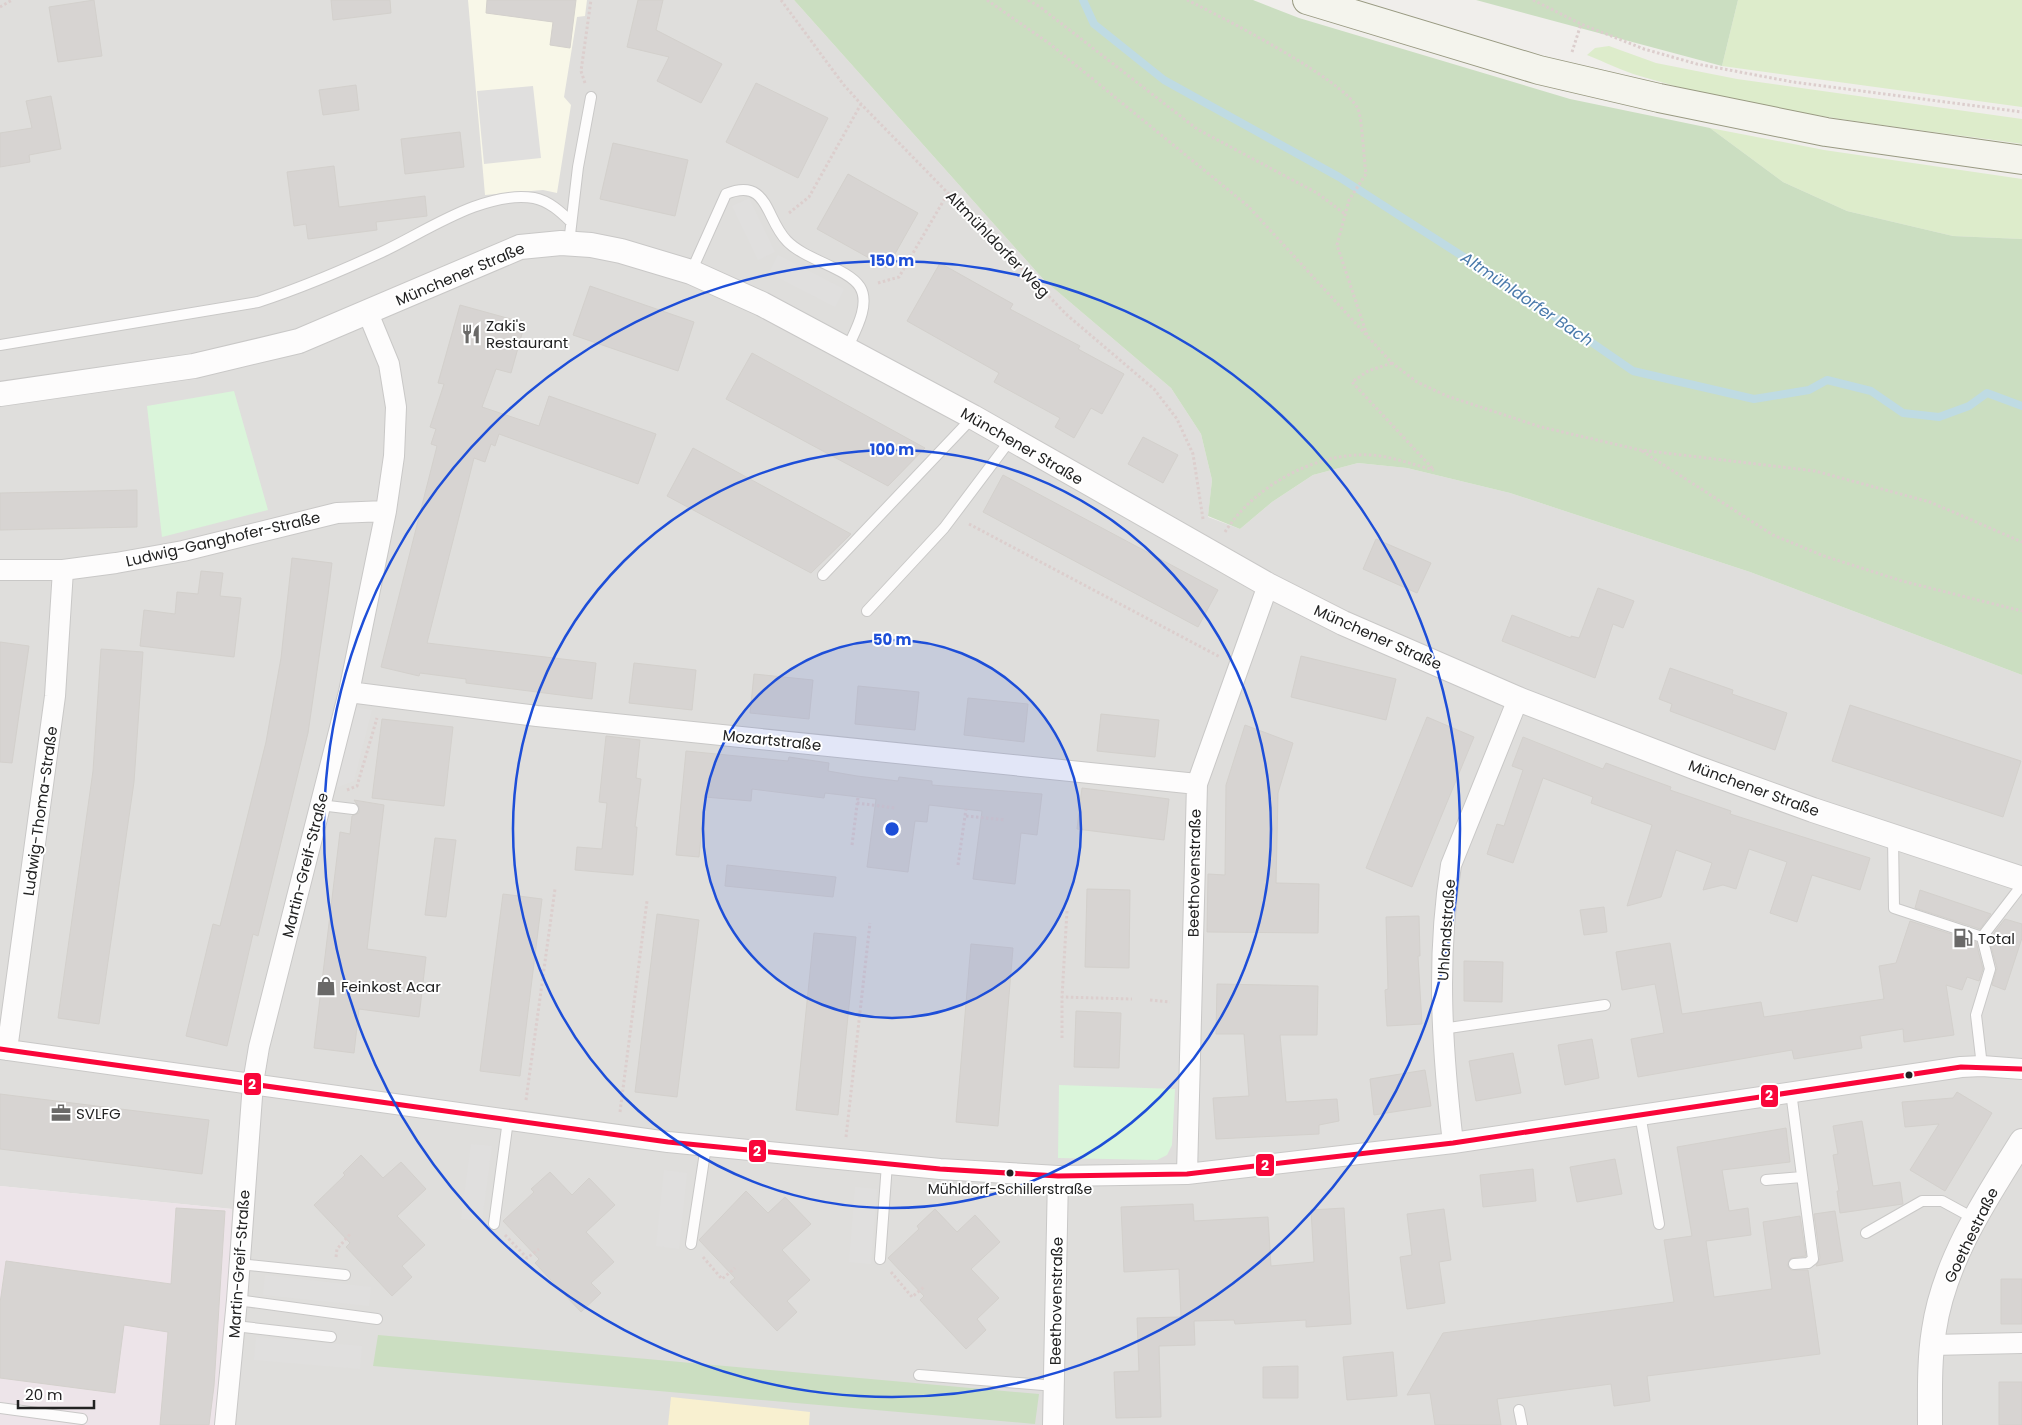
<svg xmlns="http://www.w3.org/2000/svg" width="2022" height="1425" viewBox="0 0 2022 1425" font-family="Poppins,sans-serif">
	<style>
		.residential { fill: #dfdedc }
		.industrial { fill: #ede4e9 }
		.education { fill: #f8f7e8 }
		.grass { fill: #ddeccb }
		.forest { fill: #cbdec1 }
		.sand { fill: #f8f0d0 }
		.park { fill: #daf5da }
		.parking { fill: #e0dfde }
		.lines { fill: none; stroke-linecap: round; stroke-linejoin: round }
		.stream { stroke: #bfdbe3; stroke-width: 8 }
		.building { fill: #d7d4d2; stroke: #d3d0cc }
		.service-casing { stroke: #c9c8c7; stroke-width: 12 }
		.minor-casing { stroke: #c9c8c7; stroke-width: 22 }
		.tertiary-casing { stroke: #c9c8c7; stroke-width: 26 }
		.secondary-casing { stroke: #999a82; stroke-width: 30 }
		.path { stroke: #dccecd; stroke-width: 3; stroke-dasharray: 2.5 2.5; stroke-linecap: butt }
		.service { stroke: #fdfcfc; stroke-width: 10 }
		.minor { stroke: #fdfcfc; stroke-width: 20 }
		.tertiary { stroke: #fdfcfc; stroke-width: 24 }
		.secondary { stroke: #f4f4ed; stroke-width: 28 }
		.bus-1-casing { stroke: #fff; stroke-width: 9 }
		.bus-1 { stroke: #f9063a; stroke-width: 5 }
		.ring { fill: none; stroke: #1d4ed8; stroke-width: 2.5 }
		.bus-dot { fill: #222; stroke: #fff; stroke-width: 2 }
		.labels { text-anchor: middle; dominant-baseline: central; stroke-width: 4; stroke-linejoin: round; paint-order: stroke }
		.bus-label { font-size: 14px; fill: #222; stroke: #fff }
		.street-label { font-size: 15px; fill: #222; stroke: #fff }
		.poi-label { font-size: 15px; fill: #222; stroke: #fff; text-anchor: start }
		.water-label { font-size: 16px; font-style: italic; fill: #4a7aab; stroke: #fff }
		.centre { fill: #1d4ed8; stroke: #fff; stroke-width: 2.5 }
		.ring-label { font-size: 15px; text-anchor: middle; font-weight: bold; fill: #1d4ed8; stroke: #fff; stroke-width: 4; stroke-linejoin: round; paint-order: stroke }
		.line-badge { stroke: #fff; stroke-width: 2 }
		.badge-label { font-size: 14px; text-anchor: middle; font-weight: bold; fill: #fff }
	</style>
	<rect width="100%" height="100%" fill="#f0eeeb"/>
	<path class="residential" d="M0,0H794L1044,280L1171,388L1201,434L1212,480L1208,517L1240,529L1272,502L1313,475L1358,463L1407,468L1510,493L1750,572L2022,675V1425H217L232,1209L0,1186Z"/>
	<path class="industrial" d="M0,1186L232,1209L227,1357L217,1425H0Z"/>
	<path class="education" d="M468,0H587L585,16L577,17L564,97L571,105L557,193L543,190L485,195Z"/>
	<path class="grass" d="M1738,0H2022V107L1722,66Z
		M1609,46L1656,63L1737,79L2022,119V144C1896,126 1762,113 1640,76C1622,71 1605,62 1587,55L1595,48Z
		M1710,128L1824,150L2022,179V239L1953,236L1847,211L1783,182Z"/>
	<path class="forest" d="M794,0H1253L1299,18L1570,99L1710,128L1783,182L1847,211L1953,236L2022,239V675L1750,572L1510,493L1407,468L1358,463L1313,475L1272,502L1240,529L1208,516L1212,480L1201,434L1171,388L1044,280Z
		M1476,0H1738L1722,66Z
		M378,1335L1039,1394L1035,1424L373,1366Z"/>
	<path class="sand" d="M671,1397L810,1412L809,1425H668Z"/>
	<path class="park" d="M234,391L268,510L162,537L147,406Z
		M1059,1085L1175,1089L1172,1145L1167,1155L1157,1160L1058,1158Z"/>
	<path class="parking" d="M533,86L541,158L484,164L477,91Z
		M749,198L775,252L758,260L732,206Z
		M778,255L844,289L835,307L769,273Z
		M355,707L372,710L354,781L336,788Z
		M471,1144L492,1146L482,1221L461,1219Z
		M664,1170L687,1173L679,1249L656,1246Z
		M855,1187L877,1189L871,1264L849,1262Z
		M265,1275L371,1287L369,1306L263,1295Z
		M256,1337L362,1346L360,1369L254,1360Z"/>
	<g class="lines">
		<path class="stream" d="M1083,0L1094,24L1164,80L1339,177L1520,293L1633,371L1754,399L1809,390L1827,380L1871,391L1903,413L1939,417L1969,406L1987,393L2022,406"/>
	</g>
	<path class="building" d="M94,0L102,56L58,62L49,7Z
		M331,0H390L391,13L333,20Z
		M487,0H576L570,48L550,45L553,22L486,13Z
		M638,0H663L656,30L722,64L701,103L657,81L669,57L627,47Z
		M756,83L828,118L798,178L726,142Z
		M356,85L359,110L323,115L319,90Z
		M51,96L61,149L29,155L30,162L0,167V133L32,128L26,101Z
		M460,132L464,167L405,174L401,139Z
		M613,143L688,160L675,216L600,199Z
		M334,166L339,207L425,196L427,216L376,222L377,230L308,239L306,224L294,226L287,172Z
		M848,174L918,213L887,268L817,229Z
		M940,263L1013,304L1010,309L1080,346L1078,349L1124,374L1102,414L1091,408L1074,438L1055,427L1060,418L994,382L999,373L907,321Z
		M590,286L694,322L678,371L573,335Z
		M460,305L525,323L511,373L496,369L482,407L539,426L549,396L656,434L638,484L499,434L495,446L491,444L485,462L474,458L427,643L596,663L592,699L466,683V679L420,673L419,676L381,667L437,446L431,444L436,429L430,427L444,384L438,383Z
		M752,353L925,448L888,486L726,399Z
		M1143,437L1178,455L1163,483L1128,464Z
		M693,448L851,534L811,573L667,496Z
		M1003,475L1218,590L1198,627L983,512Z
		M137,490V527L0,530V493Z
		M1376,539L1431,563L1417,593L1363,569Z
		M292,558L332,563L328,595L308,733L258,936L253,934L227,1046L186,1036L213,924L220,926L266,742L281,658Z
		M201,571L223,573L220,596L241,598L234,657L140,646L144,610L175,614L177,592L198,594Z
		M1598,588L1634,601L1623,628L1613,624L1595,678L1502,641L1512,615L1571,638V636L1579,638Z
		M0,642L29,646L12,763L0,762Z
		M101,649L143,652L134,782L99,1024L58,1018L93,771Z
		M1301,656L1396,679L1386,720L1291,697Z
		M634,663L696,670L692,710L629,703Z
		M1670,668L1733,690L1732,694L1787,713L1775,750L1670,711L1672,704L1659,699Z
		M754,674L813,680L809,719L750,713Z
		M858,686L919,692L915,730L855,724Z
		M968,698L1028,704L1024,742L964,735Z
		M1850,705L2021,761L2003,817L1832,761Z
		M1101,714L1159,720L1155,757L1097,751Z
		M1427,717L1474,737L1412,887L1366,868Z
		M382,719L453,727L444,806L372,798Z
		M1245,725L1293,743L1278,793L1276,883L1319,884L1318,933L1207,932L1208,874L1225,875L1226,785Z
		M606,736L640,740L636,778L641,779L635,827H637L633,875L575,870L577,847L602,849L607,803L599,802Z
		M1523,737L1603,769L1606,763L1638,775L1671,787L1670,790L1731,811L1730,814L1870,858L1860,890L1812,875L1797,922L1770,913L1787,862L1749,849L1736,889L1723,885L1703,890L1712,863L1676,850L1661,897L1627,906L1652,825L1591,803L1593,797L1543,778L1513,863L1487,854L1497,824L1504,826L1523,770L1512,766Z
		M686,751L788,761L789,757L829,763L828,771L857,776L898,781L899,777L932,781V785L1042,794L1037,835L1021,833L1015,884L973,879L982,811L929,805L927,822L915,821L908,872L867,867L876,799L825,793L824,798L752,789L751,801L705,797L699,857L676,855Z
		M1082,788L1169,799L1164,840L1077,829Z
		M354,800L384,805L367,949L426,957L419,1017L359,1009L354,1053L314,1048L340,832L350,834L352,816L359,813V807Z
		M435,838L456,840L446,917L425,915Z
		M727,865L836,877L833,897L725,886Z
		M1087,889L1130,890L1129,968L1085,967Z
		M1920,890L1991,914L1980,929L1915,908Z
		M503,894L542,899L520,1076L480,1071Z
		M1604,907L1607,932L1584,935L1580,910Z
		M657,914L699,920L677,1097L635,1092Z
		M1419,916L1420,956H1418L1422,1024L1387,1026L1385,990L1388,989L1386,917Z
		M2005,919L2022,924V938L2005,990L1992,985L1997,968L1989,939Z
		M1910,921L1976,942L1983,969L1979,981L1967,977L1962,990L1946,985L1954,1035L1904,1042L1903,1029L1860,1036L1862,1048L1794,1059L1792,1050L1638,1077L1631,1039L1664,1033L1655,984L1622,990L1616,952L1670,943L1682,1014L1761,1002L1764,1017L1884,999L1879,966L1896,963Z
		M814,933L856,937L838,1115L796,1110Z
		M971,944L1013,948L998,1126L956,1122Z
		M1464,961L1503,962L1502,1002L1464,1001Z
		M1217,984L1318,986L1317,1035H1280L1286,1102L1337,1099L1339,1121L1319,1125V1134L1216,1139L1213,1098L1249,1096L1244,1034H1216Z
		M1076,1011L1121,1013L1119,1068L1074,1067Z
		M1592,1039L1599,1078L1565,1085L1558,1045Z
		M1513,1053L1521,1093L1476,1101L1469,1061Z
		M1425,1070L1431,1106L1374,1115L1370,1079Z
		M1957,1092L1992,1113L1945,1191L1910,1170L1939,1124L1905,1127L1902,1102L1953,1098Z
		M0,1094L209,1120L202,1174L0,1149Z
		M1862,1121L1873,1186L1900,1182L1903,1204L1840,1213L1837,1191H1839L1833,1155L1838,1154L1833,1126Z
		M1786,1128L1790,1162L1722,1170L1729,1211L1748,1208L1751,1235L1706,1241L1714,1297L1772,1289L1763,1222L1800,1216L1806,1256L1791,1258L1787,1265L1791,1270H1808L1820,1354L1647,1376L1650,1401L1614,1406L1611,1384L1497,1399L1501,1425H1435L1430,1393L1407,1395L1443,1333L1674,1302L1664,1240L1692,1236L1677,1147Z
		M361,1155L383,1178L401,1162L426,1189L397,1216L425,1245L402,1266L412,1277L392,1296L346,1247L350,1243L314,1205L345,1175L343,1173Z
		M1615,1159L1622,1194L1577,1202L1570,1167Z
		M1533,1169L1536,1201L1483,1207L1480,1175Z
		M550,1172L572,1195L589,1178L615,1205L586,1232L614,1262L591,1283L601,1293L581,1312L535,1263L539,1259L503,1221L534,1192L531,1189Z
		M746,1191L768,1213L785,1197L811,1224L782,1250L810,1280L787,1301L797,1312L777,1331L730,1282L735,1278L699,1240Z
		M1193,1204L1194,1221L1268,1217L1271,1266L1314,1262L1311,1210L1344,1208L1351,1324L1306,1327V1320L1235,1324L1234,1320L1194,1321L1195,1345L1159,1346L1161,1417L1116,1418L1114,1372L1139,1371L1137,1318L1181,1317L1179,1269L1124,1272L1121,1207Z
		M176,1208L225,1211L214,1386L209,1425H160L168,1332L124,1325L115,1393L0,1378V1303L6,1261L171,1284Z
		M935,1209L957,1232L975,1215L1000,1242L971,1269L999,1298L977,1319L986,1330L966,1349L920,1300L924,1296L888,1258L919,1229L917,1226Z
		M1444,1209L1451,1260L1439,1262L1445,1303L1407,1309L1400,1257L1412,1255L1407,1214Z
		M1835,1211L1843,1261L1816,1266L1820,1258L1814,1214Z
		M2001,1279H2022V1324H2001Z
		M1393,1352L1397,1396L1347,1400L1343,1357Z
		M1298,1366V1398H1263V1367Z
		M1999,1382H2022V1425H1999Z"/>
	<g class="lines">
		<defs>
			<path id="service" d="M569,243L578,167L591,97
				M691,272L726,194C769,177 765,219 787,241C805,260 848,268 860,287C871,305 854,333 847,349
				M0,345L258,302C301,288 341,271 382,252C425,232 484,190 534,198C549,201 561,212 571,222
				M823,575L973,417
				M867,611L944,528L1011,439
				M320,805L353,809
				M1893,837L1894,908L1982,937L2022,885
				M1442,1029L1605,1005
				M1982,1066L1976,1015L1990,969L1982,937
				M1791,1092L1813,1259L1808,1263L1794,1264
				M1640,1114L1659,1224
				M1766,1180L1802,1177
				M494,1224L508,1120
				M1866,1233L1922,1201H1942L1975,1219
				M691,1244L706,1146
				M880,1259L887,1164
				M239,1264L345,1275
				M237,1300L377,1319
				M235,1326L331,1337
				M919,1375L1055,1386
				M0,1408L82,1419
				M1519,1410L1522,1425"/>
			<path id="minor" d="M0,570H63L116,563L183,551L337,513L386,511
				M349,692L537,716L1197,784
				M0,1049L668,1142L940,1169L1058,1176L1187,1174L1453,1143L1961,1067L1982,1066L2022,1069
				M7,1050L55,696L63,570
				M1453,1143C1442,1050 1436,958 1451,865L1518,699
				M1187,1174L1197,784L1268,585
				M1932,1345L2022,1343
				M225,1425L237,1300L253,1083L259,1047L349,692L386,511L394,456L396,407L389,364L368,313
				M1053,1425L1058,1176"/>
			<path id="tertiary" d="M0,394L194,366L299,341L520,247L561,243L591,245L621,251L691,272L762,304L973,417L1268,585L1343,623L1518,699L1697,768L1813,810L2022,879
				M1930,1425C1930,1393 1929,1361 1934,1330C1944,1261 1986,1198 2022,1141"/>
			<path id="secondary" d="M1307,0L1539,70L1659,98L1826,132L2022,160"/>
		</defs>
		<use href="#service" class="service-casing"/>
		<use href="#minor" class="minor-casing"/>
		<use href="#tertiary" class="tertiary-casing"/>
		<use href="#secondary" class="secondary-casing"/>
		<path class="path" d="M781,0L843,84L861,104L1067,315L1154,389L1177,419L1193,454L1203,519
			M987,0L1050,44L1248,206L1392,363L1417,382L1447,396L1541,427L1640,450L1815,471L1930,502L2022,542
			M1028,0L1040,7L1197,129L1317,193L1345,214
			M1187,0C1220,16 1345,80 1358,109C1362,118 1364,161 1366,174L1349,200L1337,245L1367,335
			M1533,0L1581,24L1644,49L1697,64L1793,82L2022,112
			M0,7L12,0
			M1572,52L1581,24
			M585,83L581,71L591,0
			M789,213L809,197L861,104
			M878,283L899,277L948,193
			M1392,363L1368,371L1352,382L1434,470
			M1642,451L1773,535L1824,556L1902,581L2022,611
			M969,524L1220,657
			M1225,532C1254,486 1316,452 1370,455C1391,456 1414,465 1434,470
			M347,790L357,786L377,718
			M857,803L895,808
			M966,816L1005,820
			M852,845L858,797
			M958,865L966,809
			M1067,911L1062,997L1132,999
			M1150,1000L1170,1002
			M1062,1038V997
			M526,1100L555,889
			M620,1112L647,901
			M846,1137L870,923
			M505,1235L527,1258L539,1249
			M336,1257L337,1249L351,1233
			M703,1257L722,1279L735,1268
			M891,1272L912,1297L925,1286"/>
		<use href="#service" class="service"/>
		<use href="#minor" class="minor"/>
		<use href="#tertiary" class="tertiary"/>
		<use href="#secondary" class="secondary"/>
		<defs>
			<path id="bus-1" d="M0,1049L668,1142L940,1169L1058,1176L1187,1174L1453,1143L1961,1067L2022,1069"/>
		</defs>
		<use href="#bus-1" class="bus-1-casing"/>
		<use href="#bus-1" class="bus-1"/>
	</g>
	<circle cx="892" cy="829" r="189" fill="#1d4ed8" fill-opacity=".12"/>
	<g class="ring">
		<circle cx="892" cy="829" r="189"/>
		<circle cx="892" cy="829" r="379"/>
		<circle cx="892" cy="829" r="568"/>
	</g>
	<defs>
		<symbol id="restaurant-bare" viewBox="-9 -9 18 18"><path d="M-5-6h1v4h1v-4h1v4h1v-4h1v5L-1.5 .5V6h-2V.5L-5-1ZM5-6V6H3V1.5H1.5Q1.5-4 5-6Z" fill="#6a6968" stroke="#fff" stroke-width="2.5" paint-order="stroke"/></symbol>
		<symbol id="fuel-bare" viewBox="-9 -9 18 18"><path d="M-5.5-6h7V0h2V4h1.3V-2.5L3-4.5l.8-.8L6-3V5H2.5V1h-1V6h-7ZM-4.2-4.7v3.2H.2V-4.7Z" fill="#6a6968" stroke="#fff" stroke-width="2.5" paint-order="stroke"/></symbol>
		<symbol id="shop-bare" viewBox="-9 -9 18 18"><path d="M-5-2.5h2.3a2.7 3.5 0 0 1 5.4 0H5L5.5 6h-11ZM-1.5-2.5h3a1.5 2.3 0 0 0-3 0Z" fill="#6a6968" stroke="#fff" stroke-width="2.5" paint-order="stroke"/></symbol>
		<symbol id="office-bare" viewBox="-9 -9 18 18"><path d="M-6-3h4V-5.5h4V-3h4V5H-6ZM-1-4.5V-3h2v-1.5ZM-6 0V1H6V0Z" fill="#6a6968" stroke="#fff" stroke-width="2.5" paint-order="stroke"/></symbol>
	</defs>
	<g fill-rule="evenodd">
		<use href="#restaurant-bare" x="457" y="320" width="28" height="28"/>
		<use href="#fuel-bare" x="1949" y="924" width="28" height="28"/>
		<use href="#shop-bare" x="312" y="972" width="28" height="28"/>
		<use href="#office-bare" x="47" y="1099" width="28" height="28"/>
	</g>
	<g class="bus-dot">
		<circle cx="1909" cy="1075" r="4.5"/>
		<circle cx="1010" cy="1173" r="4.5"/>
	</g>
	<g class="labels">
		<g class="bus-label">
			<text x="1010" y="1189">Mühldorf-Schillerstraße</text>
		</g>
		<g class="street-label">
			<text transform="translate(998 244) rotate(46)">Altmühldorfer Weg</text>
			<text transform="translate(460 274) rotate(-23)">Münchener Straße</text>
			<text transform="translate(1022 446) rotate(30)">Münchener Straße</text>
			<text transform="translate(223 539) rotate(-13)">Ludwig-Ganghofer-Straße</text>
			<text transform="translate(1378 637) rotate(24)">Münchener Straße</text>
			<text transform="translate(772 740) rotate(6)">Mozartstraße</text>
			<text transform="translate(1754 788) rotate(20)">Münchener Straße</text>
			<text transform="translate(40 811) rotate(-82)">Ludwig-Thoma-Straße</text>
			<text transform="translate(305 865) rotate(-76)">Martin-Greif-Straße</text>
			<text transform="translate(1194 873) rotate(-89)">Beethovenstraße</text>
			<text transform="translate(1446 930) rotate(-86)">Uhlandstraße</text>
			<text transform="translate(1971 1235) rotate(-64)">Goethestraße</text>
			<text transform="translate(239 1264) rotate(-86)">Martin-Greif-Straße</text>
			<text transform="translate(1056 1301) rotate(-89)">Beethovenstraße</text>
		</g>
		<g class="poi-label">
			<text x="486" y="325">Zaki's<tspan x="486" dy="17">Restaurant</tspan></text>
			<text x="1978" y="938">Total</text>
			<text x="341" y="986">Feinkost Acar</text>
			<text x="76" y="1113">SVLFG</text>
		</g>
		<g class="water-label">
			<text transform="translate(1527 299) rotate(34)">Altmühldorfer Bach</text>
		</g>
	</g>
	<circle cx="892" cy="829" r="8" class="centre"/>
	<g class="ring-label">
		<text x="892" y="266">150 m</text>
		<text x="892" y="455">100 m</text>
		<text x="892" y="645">50 m</text>
	</g>
	<g class="line-badge">
		<rect x="243" y="1072" width="19" height="24" rx="5" fill="#f9063a"/>
		<rect x="1760" y="1084" width="19" height="24" rx="5" fill="#f9063a"/>
		<rect x="748" y="1139" width="19" height="24" rx="5" fill="#f9063a"/>
		<rect x="1255" y="1153" width="20" height="24" rx="5" fill="#f9063a"/>
	</g>
	<g class="badge-label">
		<text x="252" y="1089">2</text>
		<text x="1769" y="1100">2</text>
		<text x="757" y="1156">2</text>
		<text x="1265" y="1170">2</text>
	</g>
	<path d="M18 1400v8h76v-8" fill="none" stroke="#222222" stroke-width="2.5"/>
	<text x="25" y="1400" font-size="15" fill="#222222" stroke="#ffffff" stroke-width="4" paint-order="stroke">20 m</text>
</svg>
